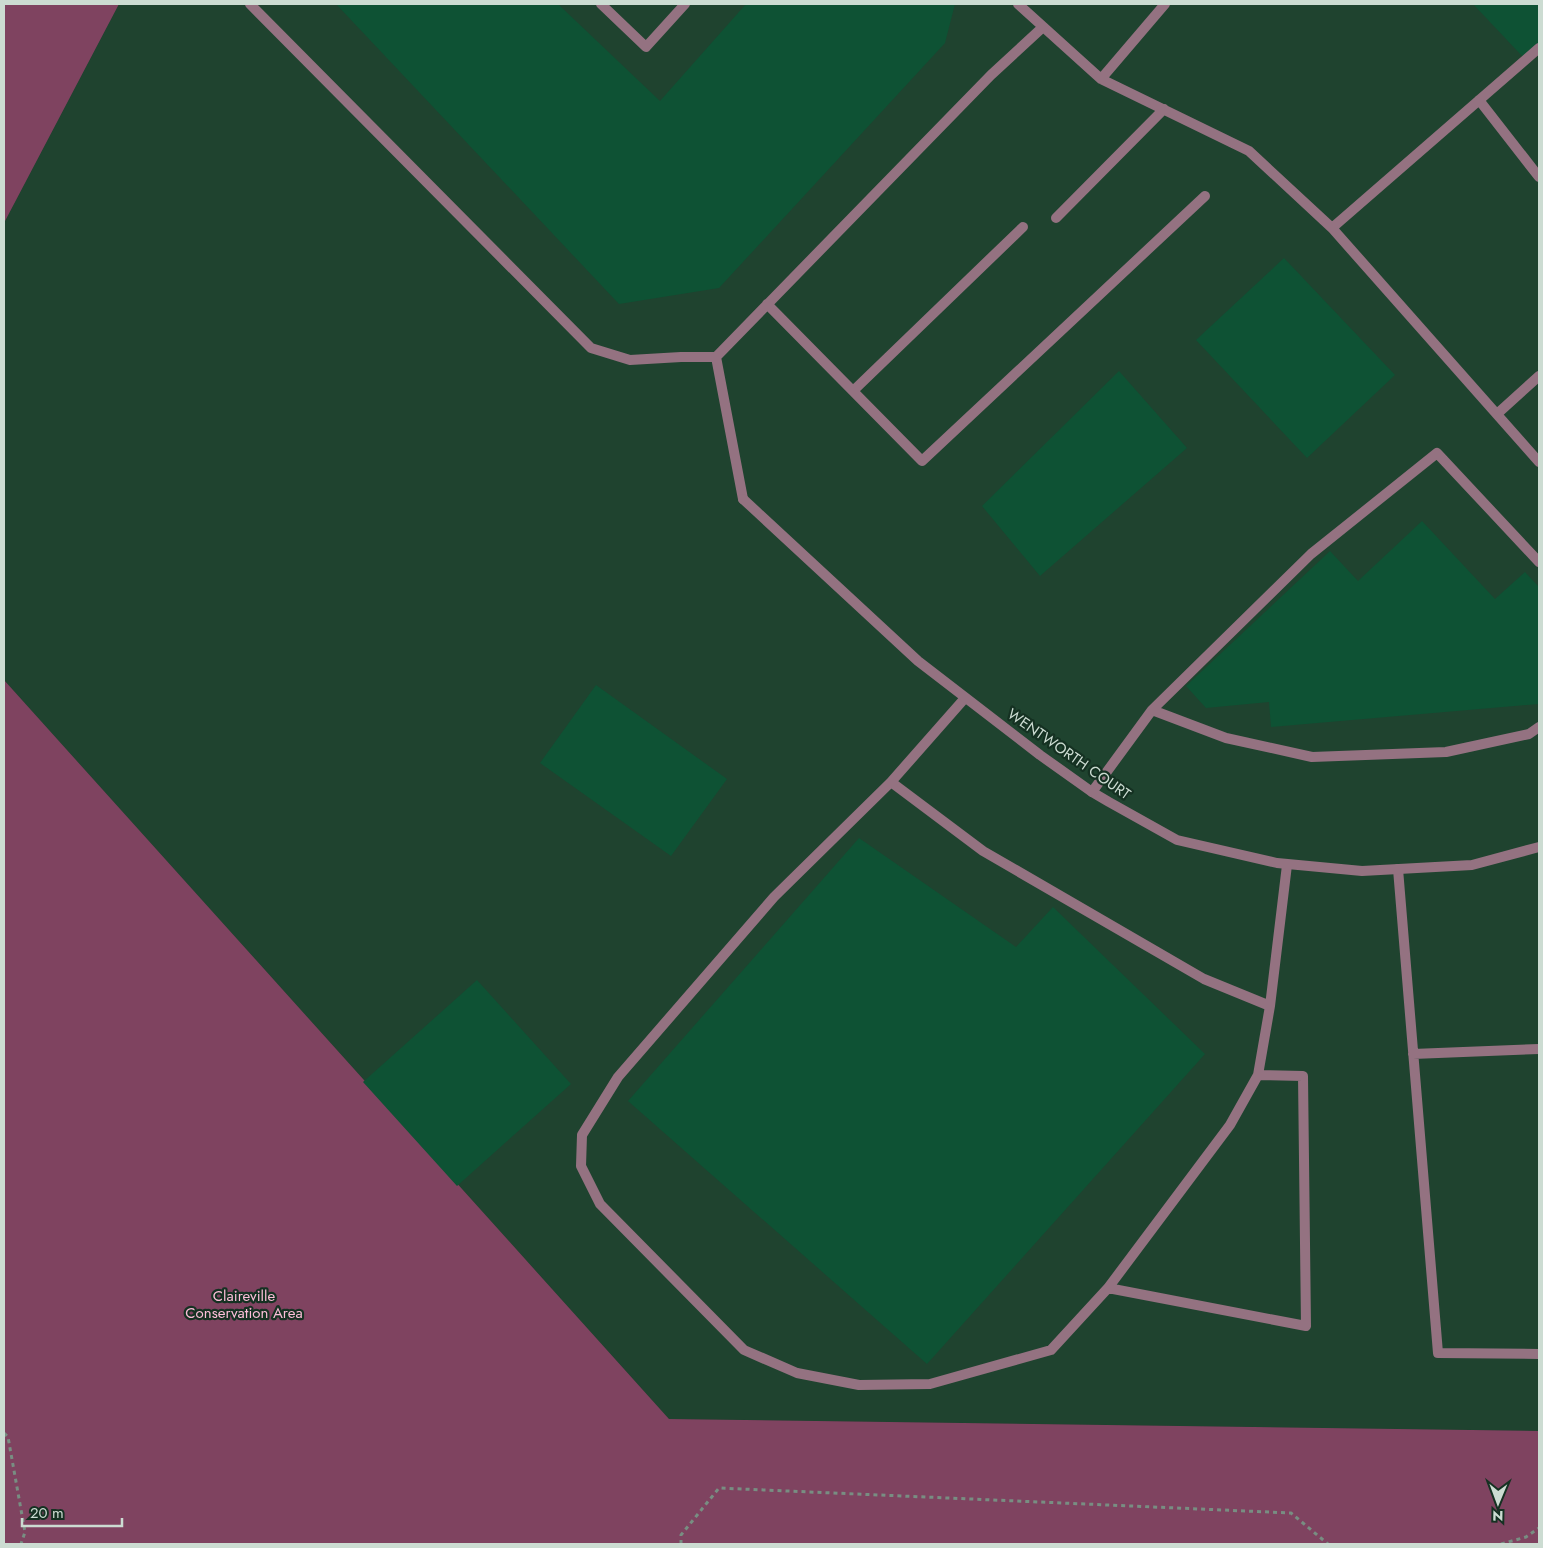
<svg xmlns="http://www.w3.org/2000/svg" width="1543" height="1548" viewBox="0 0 1543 1548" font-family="Jost,sans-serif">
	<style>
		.built { fill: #1f432f }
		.green { fill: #7f4360 }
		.building { fill: #0e5234 }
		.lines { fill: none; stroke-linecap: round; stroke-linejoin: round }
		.path { stroke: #788e82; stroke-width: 3; stroke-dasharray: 4 4; stroke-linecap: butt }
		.service { stroke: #947281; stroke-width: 10 }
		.minor { stroke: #947281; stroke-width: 10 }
		.labels { text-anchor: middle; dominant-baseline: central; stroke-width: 4.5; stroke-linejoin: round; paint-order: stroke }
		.street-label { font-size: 15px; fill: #ccdcd2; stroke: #153122 }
		.park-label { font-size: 15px; fill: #fdbed9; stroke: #153122 }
	</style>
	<rect width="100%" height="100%" fill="#1f3b2c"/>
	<path class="built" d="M119,4H1539V1431L669,1419L4,680V223Z"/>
	<path class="green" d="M4,4H119L4,223Z
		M4,680L669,1419L1539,1431V1544H4Z"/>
	<path class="building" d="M336,4H558L660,101L746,4H955L945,43L719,288L619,304Z
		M1473,4H1539V42L1523,57Z
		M1284,258L1395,375L1307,458L1196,340Z
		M1119,371L1187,448L1040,576L982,506Z
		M1422,521L1495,599L1525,572L1539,587V704L1271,727L1269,702L1206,708L1186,686L1330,551L1358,581Z
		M596,685L727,779L671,856L540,763Z
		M859,838L1016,947L1053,907L1205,1054L927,1364L628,1101Z
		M477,980L571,1084L457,1186L363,1082Z"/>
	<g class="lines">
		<path class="path" d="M4,1433L8,1437L25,1532L21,1544
			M681,1544V1535L719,1488L1291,1513L1328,1544
			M1501,1544L1526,1537L1539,1528"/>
		<path class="service" d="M250,4L591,348L630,360L681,357H716L743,499
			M601,4L646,47L685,4
			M1018,4L1101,79L1249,151L1332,228L1539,48
			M1101,79L1165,4
			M1479,100L1539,177
			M1056,218L1164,109
			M1332,228L1539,462
			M767,304L922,461L1205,196
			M716,357L991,75L1043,27
			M853,391L1023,227
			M1497,414L1539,376
			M965,698L891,782L983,851L1204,979L1270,1006
			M1152,710L1311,554L1437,453L1539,562
			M891,782L774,897L618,1077L582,1135L581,1166L600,1204L744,1350L797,1373L859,1385L930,1384L1051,1350L1108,1288L1230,1125L1258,1075L1270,1006L1287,865
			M1092,792L1152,710L1226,738L1312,757L1446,752L1529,734L1539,727
			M1398,869L1438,1353L1539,1354
			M1413,1054L1539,1049
			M1108,1288L1306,1326L1303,1076L1258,1075"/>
		<path class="minor" d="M743,499L918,661L1040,755L1092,792L1109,802L1177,840L1277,863L1362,871L1472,865L1539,847"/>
	</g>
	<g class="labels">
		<g class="street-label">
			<text transform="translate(1069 754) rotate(35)">WENTWORTH COURT</text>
		</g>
		<g class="park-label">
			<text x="244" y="1296">Claireville<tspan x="244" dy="17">Conservation Area</tspan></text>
		</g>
	</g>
	<rect width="1543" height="1548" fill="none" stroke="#ccdcd2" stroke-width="10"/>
	<g transform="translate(1498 1503) rotate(181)" stroke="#153122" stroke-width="4" paint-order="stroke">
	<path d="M0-4L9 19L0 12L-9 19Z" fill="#ccdcd2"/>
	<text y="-8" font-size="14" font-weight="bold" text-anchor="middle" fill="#ccdcd2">N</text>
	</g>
	<path d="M22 1518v8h100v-8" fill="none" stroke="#ccdcd2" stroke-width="2.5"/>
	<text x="30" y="1518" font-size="15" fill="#ccdcd2" stroke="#153122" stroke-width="4" paint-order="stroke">20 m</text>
</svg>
